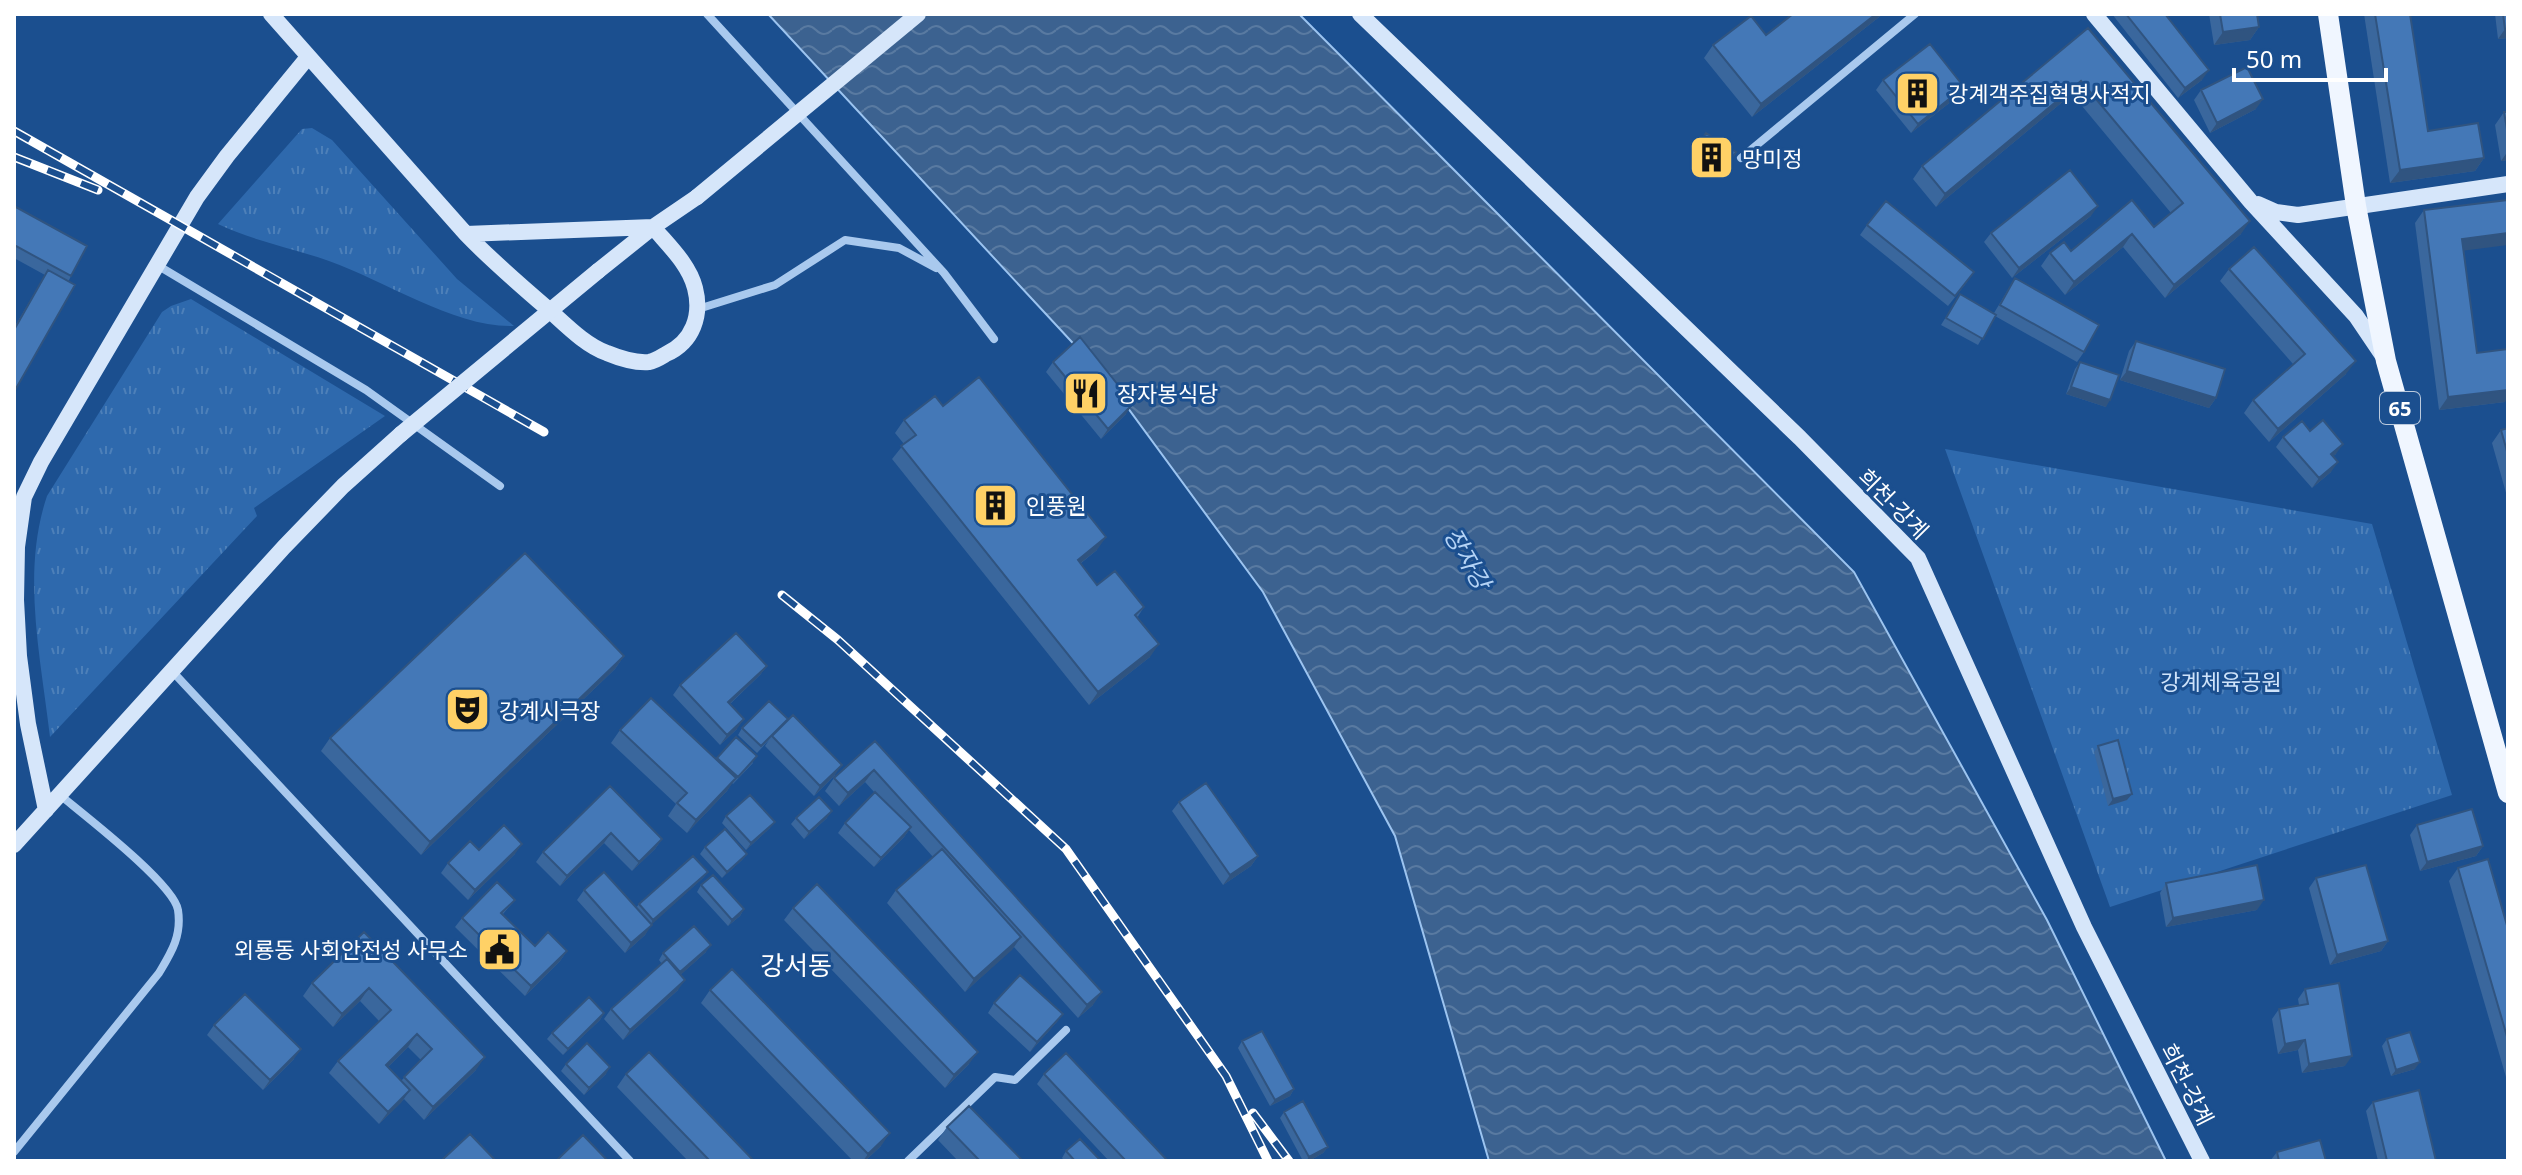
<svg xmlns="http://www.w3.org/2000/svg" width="2522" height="1175" viewBox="0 0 2522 1175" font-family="'Noto Sans','Noto Sans KR',sans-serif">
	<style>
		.park { fill: url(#park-tufts) }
		.water { fill: url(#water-waves); stroke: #9cc4f0; stroke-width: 2 }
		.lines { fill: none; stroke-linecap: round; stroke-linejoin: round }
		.street { stroke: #a9c9ee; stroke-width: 8 }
		.secondary { stroke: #d6e6fa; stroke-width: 16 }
		.primary { stroke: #f0f6ff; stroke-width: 20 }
		.rail-casing { stroke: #fff; stroke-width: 9 }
		.rail { stroke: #1b4f8f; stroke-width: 6; stroke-dasharray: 18; stroke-linecap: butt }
		.secondary-bridge { stroke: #d6e6fa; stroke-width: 16 }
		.wall { fill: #3a679d; fill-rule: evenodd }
		.shaded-wall { fill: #305480 }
		.building { fill: #4478b7; stroke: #305480; stroke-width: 2 }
		.labels { text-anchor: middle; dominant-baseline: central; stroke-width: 6; stroke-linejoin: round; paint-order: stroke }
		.shield { fill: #1b4f8f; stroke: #bbcadd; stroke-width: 2 }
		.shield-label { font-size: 20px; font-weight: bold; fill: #fff }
		.poi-label { font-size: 22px; fill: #fff; stroke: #1b4f8f; text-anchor: start }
		.street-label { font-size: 22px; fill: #fff; stroke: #1b4f8f }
		.park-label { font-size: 22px; fill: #cfe3fa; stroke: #1b4f8f }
		.water-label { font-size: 24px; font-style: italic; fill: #b5d3f5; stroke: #1b4f8f }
		.quarter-label { font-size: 26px; fill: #fff; stroke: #1b4f8f }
	</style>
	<defs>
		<pattern id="park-tufts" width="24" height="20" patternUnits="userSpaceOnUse" patternTransform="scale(2)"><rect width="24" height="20" fill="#2e69ad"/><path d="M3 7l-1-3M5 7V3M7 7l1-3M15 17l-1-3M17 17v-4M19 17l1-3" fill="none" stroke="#4d80b9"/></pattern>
		<pattern id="water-waves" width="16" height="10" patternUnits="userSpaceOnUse" patternTransform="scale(2)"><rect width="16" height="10" fill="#3c6290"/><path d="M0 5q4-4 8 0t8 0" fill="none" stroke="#597aa1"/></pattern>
	</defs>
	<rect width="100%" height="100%" fill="#1b4f8f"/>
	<path class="park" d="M312,128L332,140L457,279L514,326C455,328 386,281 329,261C292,248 253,241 218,224L302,129Z
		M191,299L385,416L254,508L257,516L50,737C41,658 21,573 47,496L162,312L171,306Z
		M1945,449L2372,524L2452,795L2110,907Z"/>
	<path class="water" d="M768,14H1299L1854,572L2047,920L2166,1161H1489L1395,836L1263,592L1108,381Z"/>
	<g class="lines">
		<path class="street" d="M707,14L944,273L994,339
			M1741,158L1915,14
			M157,265L366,390L500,486
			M698,309L775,285L845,240L899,248L936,268
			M172,671L630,1161
			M14,1152L159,973C171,953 182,936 178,910C174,884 84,815 60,795
			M908,1161L995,1077L1015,1080L1066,1030"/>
		<path class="secondary" d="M271,14L466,234C492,261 520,285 548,309C566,325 585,345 607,353C619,358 636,363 649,362C655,361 661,357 666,354C693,342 702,315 695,288C689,264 668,245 653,227L466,234
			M1360,14L1800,438L1918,558L2084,927L2202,1161
			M2094,14L2251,202L2356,316L2383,356
			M2258,204L2276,212L2298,215L2508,184
			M598,271L653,227L697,197
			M46,810L28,724L19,656L16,600L17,547L24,497L41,462L197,197L227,156L308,57
			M14,845L284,547L343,486L401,434"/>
		<path class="primary" d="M2328,14L2356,206L2386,361L2508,793"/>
		<defs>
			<path id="rail" d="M14,131L544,432
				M14,157L98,190
				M782,595L838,640L1066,849L1226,1076L1268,1161
				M1253,1113L1289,1161"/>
		</defs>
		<use href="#rail" class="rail-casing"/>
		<use href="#rail" class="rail"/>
		<path class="secondary-bridge" d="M697,197L918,14
			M401,434L598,271"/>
	</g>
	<path class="wall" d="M1792,14H1883L1752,117L1704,58L1713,45L1766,35Z
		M2112,14H2165L2202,80L2178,98Z
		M2209,14H2257L2259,27L2250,40L2214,45Z
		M2364,14H2410L2428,131L2484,158L2475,171L2390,183Z
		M2495,14H2508V38L2498,39Z
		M2088,28L2241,234L2165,298L2123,247L2065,295L2041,266L2050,253L2071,251L2154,227L2171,213L2072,94L1936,207L1913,179L1922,166Z
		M1883,80L1964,87L1957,97L1911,133L1876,90Z
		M2201,90L2256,109L2210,133L2194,100Z
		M2504,112H2508V160L2501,161L2495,125Z
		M1706,133L1736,152L1721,175L1691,156Z
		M14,206L71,276L14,392V328L45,275L14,258Z
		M2424,210L2464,251L2477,353L2505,402L2439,410L2415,223Z
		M2091,216L2012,278L1984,242L1991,233Z
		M1867,225L1967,282L1948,306L1860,235Z
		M2229,269L2346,374L2269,442L2244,413L2253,400L2293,364L2220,281Z
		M2015,278L2084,352L2077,362L1995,316L1978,345L1941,325L1960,294L1994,313Z
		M2136,341L2216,398L2209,408L2120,380L2129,351Z
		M1053,362L1126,414L1101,439L1046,372Z
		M2080,362L2106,407L2066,394L2075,369Z
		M943,406L1097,550L1080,564L1097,585L1144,607L1137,618L1150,657L1089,705L892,459L904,444L895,433L904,420Z
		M2508,428V500L2492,443L2501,430Z
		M2310,431L2336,454L2333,456L2331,472L2312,488L2276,447L2283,437Z
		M624,656L615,669L421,855L321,751L330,738Z
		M767,666L760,675L730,704L737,729L720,745L673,695L680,685Z
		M769,701L835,775L814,796L765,746L769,740L757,753L738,735L742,728Z
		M620,730L716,759L736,737L753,763L733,784L732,783L727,791L687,833L668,816L676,804L611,743Z
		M875,741L1093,1005L1078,1018L1014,947L965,992L887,903L896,890L933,857L909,830L904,837L874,867L838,833L845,823L875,793L865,782L839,806L825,791L834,778Z
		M2098,746L2127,800L2108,806L2094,752Z
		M610,786L662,839L655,849L632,871L604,843L560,886L536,862L543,852Z
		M1179,802L1258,856L1251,866L1223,885L1172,811Z
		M726,816L770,828L746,850L722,823Z
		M796,818H827L804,839L791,824Z
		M2417,825L2483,846L2476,856L2420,871L2410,835Z
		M705,847L747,854L742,860L722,878L700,854Z
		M479,850L515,854L468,900L441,873L448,863Z
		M2458,868L2508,929V1084L2449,881Z
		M708,872L703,878L651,924L645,935L625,953L577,900L584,890L636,908L639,904Z
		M2316,878L2388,941L2381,951L2330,965L2309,888Z
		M2166,883L2257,910L2166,927L2160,893Z
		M701,885L744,909L740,916L728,926L697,892Z
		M515,900L503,914L535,946L567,951L560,961L525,996L455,927L462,918Z
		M793,908L969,1064L945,1088L784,920Z
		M364,932L476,1070L424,1120L404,1099L379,1124L329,1073L338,1061L379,1021L360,1001L333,1027L303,996L312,983ZM408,1047L421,1060L401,1081L388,1067Z
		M706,952L680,975L678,990L623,1040L604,1019L611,1009L662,964L659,960L663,953Z
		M2305,989L2345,1066L2302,1073L2298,1050L2278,1054L2272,1019L2279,1009L2299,1005L2298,999Z
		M710,990L881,1146L865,1161H853L701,1003Z
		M994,1003L1063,1014L1056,1023L1030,1052L988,1013Z
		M604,1013L600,1020L563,1055L547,1039L552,1033Z
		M214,1025L294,1059L263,1090L207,1035Z
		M2387,1039L2415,1069L2391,1076L2382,1046Z
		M1242,1041L1294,1089L1290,1096L1270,1106L1238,1048Z
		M566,1064L606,1074L584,1095L561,1071Z
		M626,1074L754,1161H688L617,1087Z
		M1044,1074L1168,1161H1109L1037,1084Z
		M2373,1102L2436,1161H2378L2366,1111Z
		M1284,1112L1328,1147L1323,1153L1309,1161H1303L1280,1118Z
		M947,1127L1023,1161H958L938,1140Z
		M1066,1151L1101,1161H1065L1062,1158Z
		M2277,1152L2326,1161H2270Z"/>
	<path class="shaded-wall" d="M1876,14H1883L1752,117L1761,104Z
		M2259,27L2250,40L2214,45L2223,32Z
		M2505,29H2508V38L2498,39Z
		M2209,70L2202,80L2178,98L2185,88Z
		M2081,81L2072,94L1936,207L1945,194Z
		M1964,87L1957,97L1911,133L1918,124Z
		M2263,99L2256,109L2210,133L2217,123Z
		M2508,151V160L2501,161Z
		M2484,158L2475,171L2390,183L2400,170Z
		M2098,206L2091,216L2012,278L2019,268Z
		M2250,221L2241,234L2165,298L2174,285Z
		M2508,233V245L2453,252L2462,239Z
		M2132,234L2123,247L2065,295L2074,282Z
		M2356,361L2346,374L2269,442L2278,429Z
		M2127,371L2216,398L2209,408L2120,380Z
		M2071,387L2110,400L2106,407L2066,394Z
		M2508,390V397L2505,402L2439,410L2448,397Z
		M1133,404L1126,414L1101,439L1108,429Z
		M2343,444L2336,454L2324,464L2331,454Z
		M2338,462L2331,472L2312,488L2319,478Z
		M1106,537L1097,550L1068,573L1078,560Z
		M1159,644L1150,657L1089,705L1098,692Z
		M624,656L615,669L421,855L430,842Z
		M767,666L760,675L721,712L728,702Z
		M744,719L737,729L720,745L727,735Z
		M842,765L835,775L814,796L820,786Z
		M874,770L865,782L839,806L848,793Z
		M736,778L727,791L687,833L696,820Z
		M2132,794L2127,800L2108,806L2113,799Z
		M832,811L827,818L804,839L809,832Z
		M775,822L770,828L746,850L751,843Z
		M911,827L904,837L874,867L881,858Z
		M611,833L604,843L560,886L567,876Z
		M662,839L655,849L632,871L639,862Z
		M522,844L515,854L468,900L475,890Z
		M2483,846L2476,856L2420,871L2427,862Z
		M747,854L742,860L722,878L727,872Z
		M1258,856L1251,866L1223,885L1230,875Z
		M708,872L703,878L649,927L653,920Z
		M2264,900L2257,910L2166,927L2173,918Z
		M744,909L740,916L728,926L732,920Z
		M652,925L645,935L625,953L631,943Z
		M1021,937L1012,950L965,992L974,979Z
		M2388,941L2381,951L2330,965L2337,955Z
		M711,945L706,952L676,979L680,972Z
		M567,951L560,961L525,996L531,986Z
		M685,980L678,990L623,1040L630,1030Z
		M369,988L360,1001L333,1027L342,1014Z
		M1102,992L1093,1005L1078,1018L1087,1005Z
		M604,1013L600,1020L563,1055L568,1049Z
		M1063,1014L1056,1023L1030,1052L1037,1042Z
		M417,1034L408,1047L377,1078L386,1065Z
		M2305,1040L2298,1050L2278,1054L2285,1044Z
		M301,1049L294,1059L263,1090L270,1080Z
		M978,1052L969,1064L945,1088L954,1075Z
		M2352,1056L2345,1066L2302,1073L2309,1064Z
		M485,1057L476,1070L424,1120L433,1107Z
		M2420,1062L2415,1069L2391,1076L2396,1070Z
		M610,1067L606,1074L584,1095L589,1088Z
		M1294,1089L1290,1096L1270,1106L1275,1100Z
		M410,1090L401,1103L379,1124L388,1112Z
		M890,1133L881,1146L865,1161H863L868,1154Z
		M1328,1147L1323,1153L1309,1161H1306L1309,1157Z"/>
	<path class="building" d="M1793,14H1876L1761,104L1713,45L1751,16L1766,35Z
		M2126,14H2165L2209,70L2185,88Z
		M2220,14H2257L2259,27L2223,32Z
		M2375,14H2410L2428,131L2478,123L2484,158L2400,170Z
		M2503,14H2508V29H2505Z
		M2088,28L2250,221L2174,285L2132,234L2074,282L2050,253L2064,242L2071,251L2132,200L2154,227L2183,203L2081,81L1945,194L1922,166Z
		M1930,44L1964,87L1918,124L1883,80Z
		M2247,67L2263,99L2217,123L2201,90Z
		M2504,112H2508V135Z
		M1706,133L1736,152L1725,168L1696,150Z
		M2070,170L2098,206L2019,268L1991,233Z
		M2508,200V233L2462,239L2477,353L2508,349V390L2448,397L2424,210Z
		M1886,201L1974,272L1955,296L1867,225Z
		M14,206L87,246L71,276L14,245Z
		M2254,247L2356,361L2278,429L2253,400L2305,354L2229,269Z
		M48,270L75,285L14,392V330Z
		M2015,278L2099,325L2084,352L2000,305Z
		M1960,294L1996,315L1983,339L1946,318Z
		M1080,337L1133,404L1108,429L1053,362Z
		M2136,341L2225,369L2216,398L2127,371Z
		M2080,362L2119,375L2110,400L2071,387Z
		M979,377L1106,537L1078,560L1097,585L1115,571L1144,607L1135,615L1159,644L1098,692L901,446L916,435L904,420L935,396L943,406Z
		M2323,420L2343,444L2331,454L2338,462L2319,478L2283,437L2302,421L2310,431Z
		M2508,428V455L2501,430Z
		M525,553L624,656L430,842L330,738Z
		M736,633L767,666L728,702L744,719L727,735L680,685Z
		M651,698L736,778L696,820L677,803L687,793L620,730Z
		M769,701L788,719L761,746L742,728Z
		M793,715L842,765L820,786L772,736Z
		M736,737L757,756L738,777L717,758Z
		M2118,740L2132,794L2113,799L2098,746Z
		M875,741L1102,992L1087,1005L874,770L848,793L834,778Z
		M1206,783L1258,856L1230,875L1179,802Z
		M610,786L662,839L639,862L611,833L567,876L543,852Z
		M875,792L911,827L881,858L845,823Z
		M750,795L775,822L751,843L726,816Z
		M819,797L832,811L809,832L796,818Z
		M2472,809L2483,846L2427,862L2417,825Z
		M504,825L522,844L475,890L448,863L470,841L479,850Z
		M725,829L747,854L727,872L705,847Z
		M942,849L1021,937L974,979L896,890Z
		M693,856L708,872L653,920L639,904Z
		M2488,859L2508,929V1040L2458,868Z
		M2257,865L2264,900L2173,918L2166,883Z
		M2366,865L2388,941L2337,955L2316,878Z
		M604,872L652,925L631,943L584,890Z
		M713,875L744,909L732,920L701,885Z
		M497,882L515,900L501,913L535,946L548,932L567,951L531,986L462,918Z
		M817,884L978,1052L954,1075L793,908Z
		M694,926L711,945L680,972L663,953Z
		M364,932L485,1057L433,1107L404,1077L432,1049L417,1034L386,1065L410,1090L388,1112L338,1061L391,1010L369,988L342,1014L312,983Z
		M667,959L685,980L630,1030L611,1009Z
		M732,969L890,1133L868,1154L710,990Z
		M1020,975L1063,1014L1037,1042L994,1003Z
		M2339,983L2352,1056L2309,1064L2305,1040L2285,1044L2279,1009L2308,1004L2305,989Z
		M245,994L301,1049L270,1080L214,1025Z
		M589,997L604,1013L568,1049L552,1033Z
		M1262,1031L1294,1089L1275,1100L1242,1041Z
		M2410,1032L2420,1062L2396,1070L2387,1039Z
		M587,1043L610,1067L589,1088L566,1064Z
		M649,1052L754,1161H710L626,1074Z
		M1066,1053L1168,1161H1126L1044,1074Z
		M2419,1090L2436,1161H2387L2373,1102Z
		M1303,1101L1328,1147L1309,1157L1284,1112Z
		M969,1106L1023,1161H980L947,1127Z
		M470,1134L496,1161H441Z
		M583,1135L608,1161H556Z
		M1080,1139L1101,1161H1075L1066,1151Z
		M2320,1140L2326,1161H2279L2277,1152Z"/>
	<defs>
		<symbol id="building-square" viewBox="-11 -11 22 22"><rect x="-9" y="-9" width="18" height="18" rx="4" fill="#ffd166" stroke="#1b4f8f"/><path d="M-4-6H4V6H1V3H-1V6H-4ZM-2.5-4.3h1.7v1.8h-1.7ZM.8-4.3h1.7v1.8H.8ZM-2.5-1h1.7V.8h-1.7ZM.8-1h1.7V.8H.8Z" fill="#111"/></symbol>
		<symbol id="restaurant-square" viewBox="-11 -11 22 22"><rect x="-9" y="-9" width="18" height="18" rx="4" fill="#ffd166" stroke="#1b4f8f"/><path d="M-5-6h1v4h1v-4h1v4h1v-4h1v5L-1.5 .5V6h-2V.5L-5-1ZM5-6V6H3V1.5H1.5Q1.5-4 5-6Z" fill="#111"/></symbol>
		<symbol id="theatre-square" viewBox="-11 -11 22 22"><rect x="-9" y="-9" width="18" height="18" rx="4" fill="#ffd166" stroke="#1b4f8f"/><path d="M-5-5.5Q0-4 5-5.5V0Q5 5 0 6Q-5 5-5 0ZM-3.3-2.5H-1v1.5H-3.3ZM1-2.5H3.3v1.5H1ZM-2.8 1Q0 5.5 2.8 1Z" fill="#111"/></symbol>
		<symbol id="civic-square" viewBox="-11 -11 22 22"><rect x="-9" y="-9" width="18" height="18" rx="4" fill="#ffd166" stroke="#1b4f8f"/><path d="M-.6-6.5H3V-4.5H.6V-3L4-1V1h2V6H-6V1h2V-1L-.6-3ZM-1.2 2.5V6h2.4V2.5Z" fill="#111"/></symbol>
	</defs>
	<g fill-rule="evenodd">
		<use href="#building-square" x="1892" y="68" width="51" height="51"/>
		<use href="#building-square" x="1686" y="132" width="51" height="51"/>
		<use href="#restaurant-square" x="1060" y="368" width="51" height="51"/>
		<use href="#building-square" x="970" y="480" width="51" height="51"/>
		<use href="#theatre-square" x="442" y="684" width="51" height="51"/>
		<use href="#civic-square" x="474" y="924" width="51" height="51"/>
	</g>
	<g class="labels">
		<rect class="shield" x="2380" y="392" width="40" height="32" rx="6"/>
		<g class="shield-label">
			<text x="2400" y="408">65</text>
		</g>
		<g class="poi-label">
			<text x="1948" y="93">강계객주집혁명사적지</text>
			<text x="1742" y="158">망미정</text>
			<text x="1117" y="393">장자봉식당</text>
			<text x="1026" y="505">인풍원</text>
			<text x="499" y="710">강계시극장</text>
			<text x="468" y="949" text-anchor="end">외룡동 사회안전성 사무소</text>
		</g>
		<g class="street-label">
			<text transform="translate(1894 503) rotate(45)">희천-강계</text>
			<text transform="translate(2188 1084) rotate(63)">희천-강계</text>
		</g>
		<g class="park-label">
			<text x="2221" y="681">강계체육공원</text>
		</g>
		<g class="water-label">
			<text transform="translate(1468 558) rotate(60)">장자강</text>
		</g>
		<g class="quarter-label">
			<text x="796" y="965">강서동</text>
		</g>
	</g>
	<rect width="2522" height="1175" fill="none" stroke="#ffffff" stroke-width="32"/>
	<path d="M2234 68v12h152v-12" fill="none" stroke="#ffffff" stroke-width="4"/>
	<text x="2246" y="68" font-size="24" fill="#ffffff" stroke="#1b4f8f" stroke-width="6" paint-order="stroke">50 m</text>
</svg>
